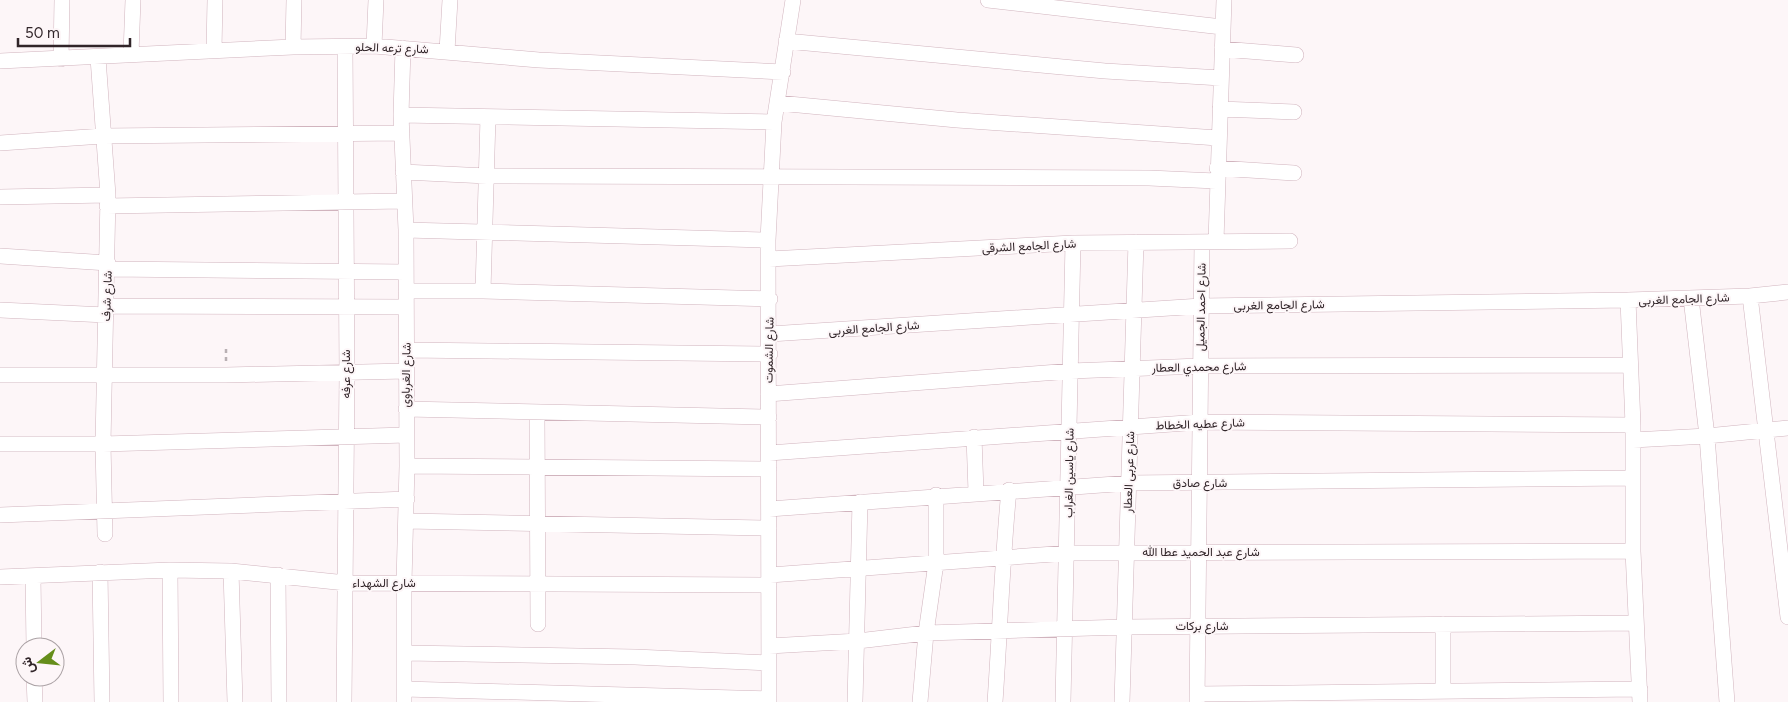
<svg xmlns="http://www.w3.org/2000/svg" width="1788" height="702" viewBox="0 0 1788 702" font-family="Figtree,Vazirmatn,sans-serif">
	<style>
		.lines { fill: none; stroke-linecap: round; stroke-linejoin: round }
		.minor-casing { stroke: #d1b4be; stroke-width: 16 }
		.path { stroke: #b9b0b3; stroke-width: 2.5; stroke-dasharray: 4 4; stroke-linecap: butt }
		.minor { stroke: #fff; stroke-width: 15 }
		.labels { text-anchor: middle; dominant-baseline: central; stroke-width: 4; stroke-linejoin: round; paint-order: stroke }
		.street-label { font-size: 12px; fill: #312529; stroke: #fdf6f8 }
	</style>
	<rect width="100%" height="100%" fill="#fdf6f8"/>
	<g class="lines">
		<defs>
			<path id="minor" d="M988,0L1222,27
				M786,41L1105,71L1221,78
				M374,46L376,0
				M293,47L294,0
				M403,48L401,115L406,230L407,466L404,583V702
				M1222,49L1296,55
				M214,50L215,0
				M447,51L450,0
				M131,54L133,0
				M98,58L108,195L103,444L105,534
				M61,59L62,0
				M0,61L293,47L374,46L539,60L783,72
				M778,103L957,120L1218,138
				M1220,109L1294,112
				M401,115L774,122
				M0,143L103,136L402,133
				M1217,168L1294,173
				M403,172L487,176L1149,178L1216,181
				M0,197L108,195
				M107,206L403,201
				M406,230L768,240
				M1216,241L1224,0
				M0,256L108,263
				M769,259L1073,243L1290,241
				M108,269L406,272
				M406,291H483L770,299
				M483,291L488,117
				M1750,296L1788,617
				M1691,298L1707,436L1727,702
				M1628,300L1633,425V551L1640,702
				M106,306L406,307
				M0,310L106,315
				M770,334L1201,306L1628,300L1750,296L1788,292
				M407,350L770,354
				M0,375H226L406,371
				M768,394L1071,371L1200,366L1630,365
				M406,409L769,417
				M537,414L538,624
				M974,437L976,492
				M1633,440L1707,436L1788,428
				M0,444H103L406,435
				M769,453L1200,422L1633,425
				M407,466L769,469
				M769,509L1129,483L1632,478
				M0,515L407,499
				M406,521L769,528
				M170,570L171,702
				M231,571L235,702
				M100,572L102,702
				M278,575L279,702
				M770,575L1068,553L1633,551
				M0,577L170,570L231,571L346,583L769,585
				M33,577L34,647
				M769,646L858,641L926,633L1125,627L1636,623
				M405,653L635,657L769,663
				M34,677L35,702
				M404,689L769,699
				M1443,691V624
				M1197,694L1640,689
				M344,702L347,373L345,47
				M769,702L768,240L774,122L793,0
				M855,702L860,502
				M920,702L926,633L936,563V495
				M995,702C1000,631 1002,561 1009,490
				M1063,702L1073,243
				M1122,702L1136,242
				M1197,702L1202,242"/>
		</defs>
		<use href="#minor" class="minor-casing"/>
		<path class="path" d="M226,361V348"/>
		<use href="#minor" class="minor"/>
	</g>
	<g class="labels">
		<g class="street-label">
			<text transform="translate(392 48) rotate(2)">شارع ترعه الحلو</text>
			<text transform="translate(1029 246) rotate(-3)">شارع الجامع الشرقى</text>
			<text transform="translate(107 296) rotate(-88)">شارع شرف</text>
			<text transform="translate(1684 299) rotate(-2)">شارع الجامع الغربى</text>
			<text transform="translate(1279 305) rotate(-1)">شارع الجامع الغربى</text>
			<text transform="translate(1201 307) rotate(-89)">شارع احمد الجميل</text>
			<text transform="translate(874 328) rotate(-4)">شارع الجامع الغربى</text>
			<text transform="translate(769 350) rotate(-89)">شارع الشموت</text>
			<text transform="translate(1199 367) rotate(-1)">شارع محمدي العطار</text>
			<text transform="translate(346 374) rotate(-90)">شارع عرفه</text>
			<text transform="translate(406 375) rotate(-89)">شارع الغرباوى</text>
			<text transform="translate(1200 424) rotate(-2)">شارع عطيه الخطاط</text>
			<text transform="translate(1129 472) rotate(-88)">شارع عربى العطار</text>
			<text transform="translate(1069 473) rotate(-89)">شارع ياسين الغراب</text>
			<text x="1200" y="483">شارع صادق</text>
			<text x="1201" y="552">شارع عبد الحميد عطا الله</text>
			<text x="384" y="583">شارع الشهداء</text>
			<text x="1202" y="626">شارع بركات</text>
		</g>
	</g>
	<g transform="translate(40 662) rotate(254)"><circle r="24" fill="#fdf6f8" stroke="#aba2a5"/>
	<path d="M0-4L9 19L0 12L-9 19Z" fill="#658d1a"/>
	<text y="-8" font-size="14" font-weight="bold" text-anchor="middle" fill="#312529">ش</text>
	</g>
	<path d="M18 38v8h112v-8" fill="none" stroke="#312529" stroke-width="2.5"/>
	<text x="25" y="38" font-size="15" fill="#312529" stroke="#fdf6f8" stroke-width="4" paint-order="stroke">50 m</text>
</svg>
